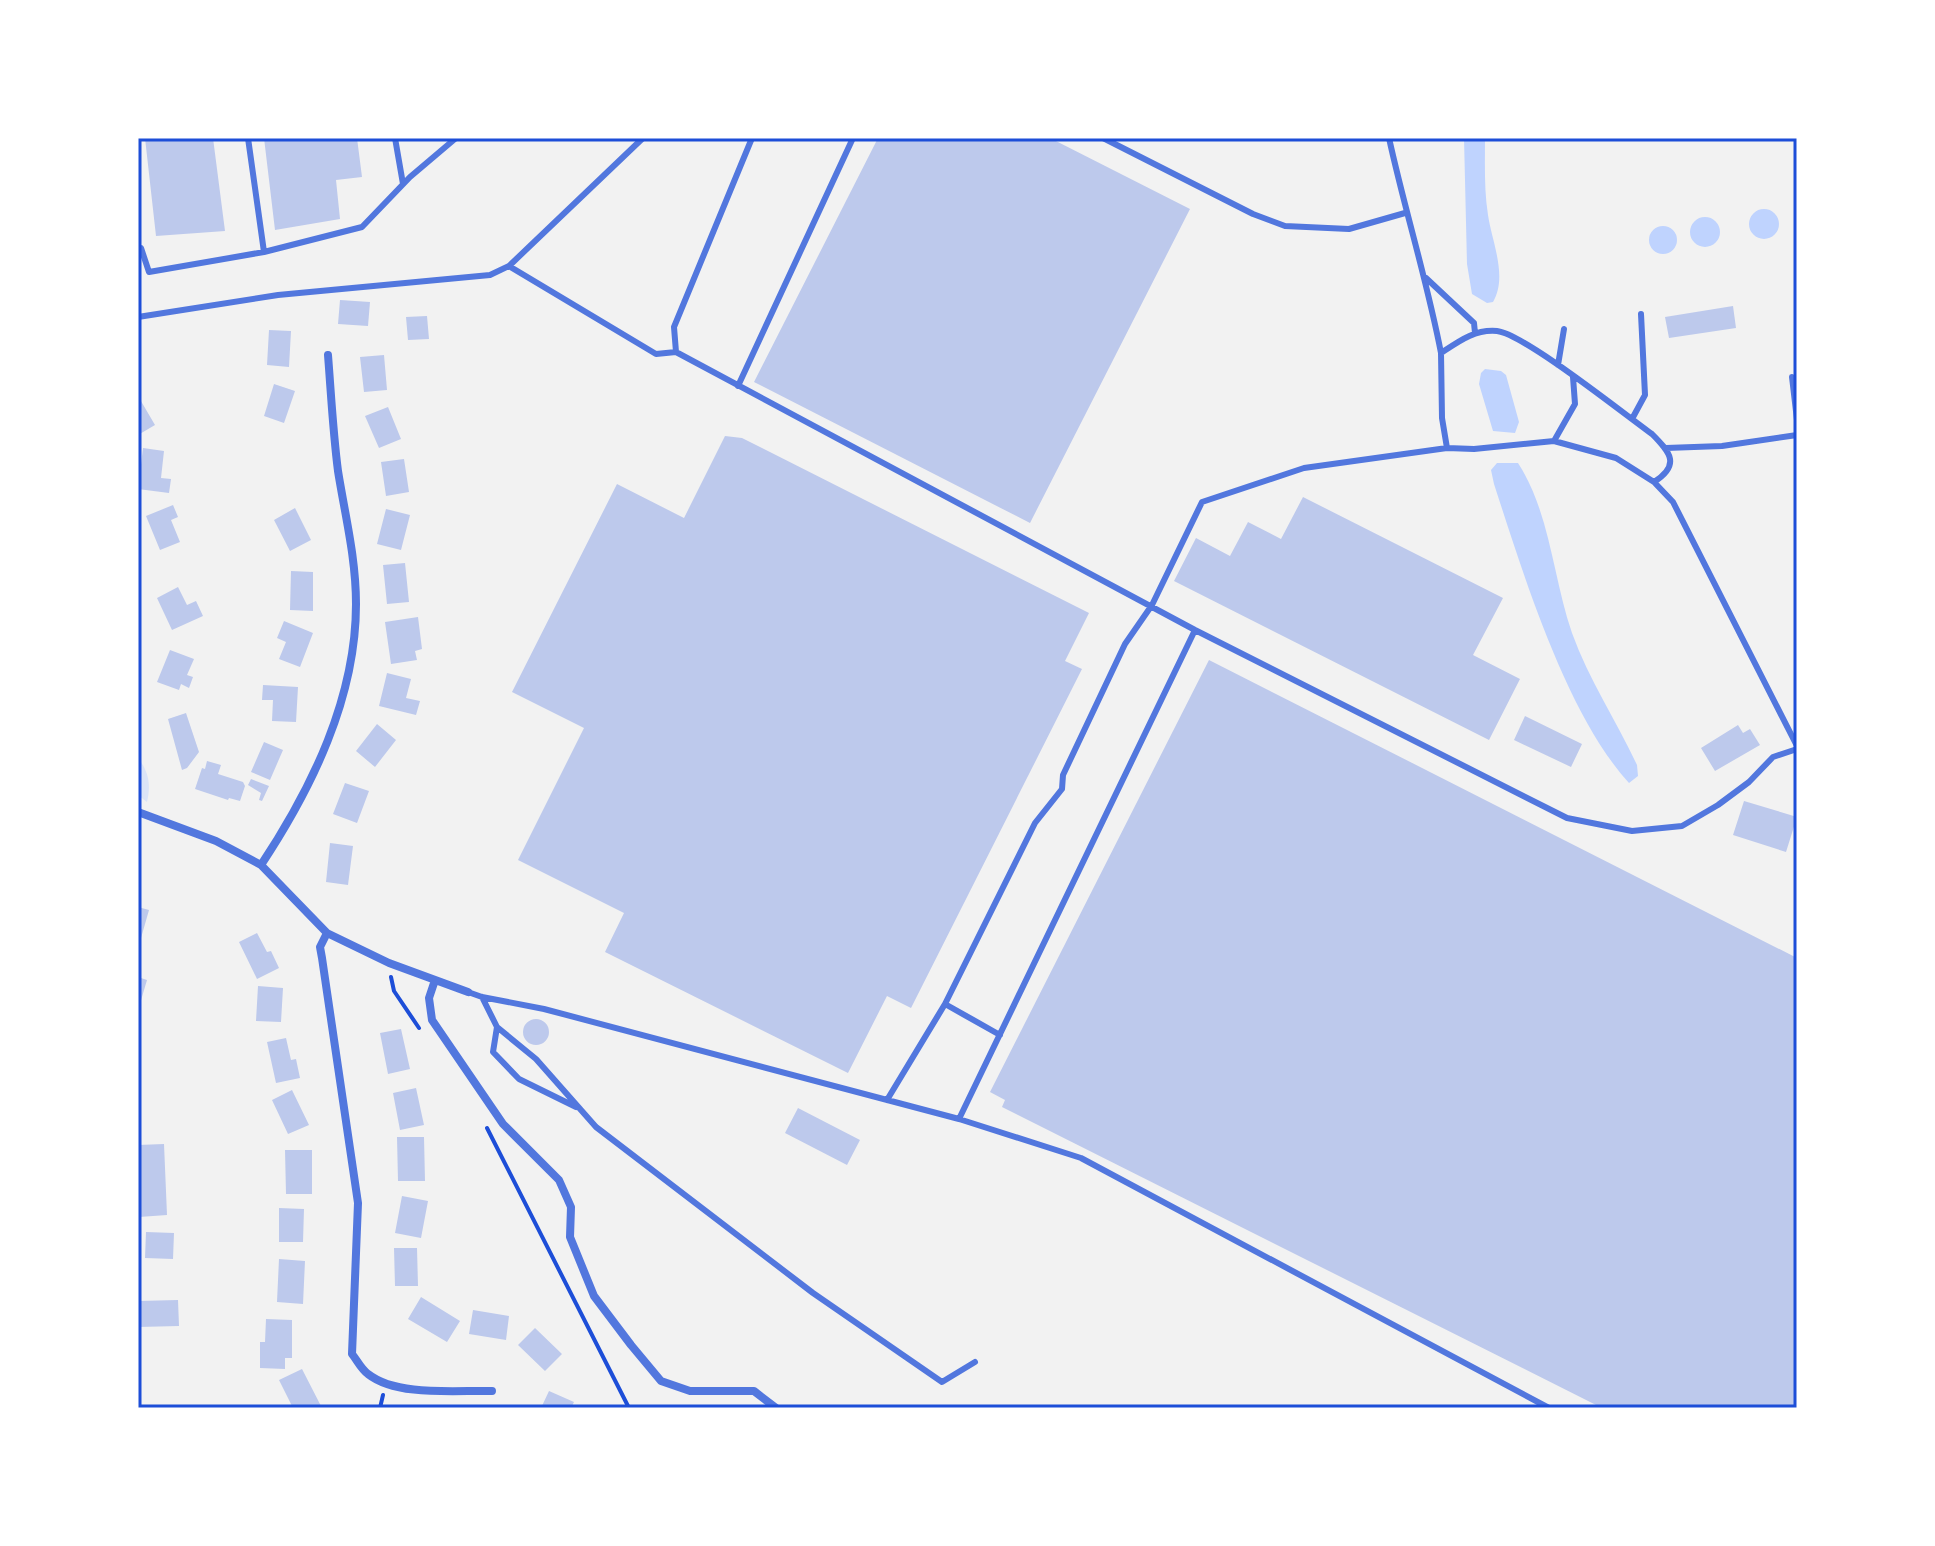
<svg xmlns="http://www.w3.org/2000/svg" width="1935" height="1546" viewBox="0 0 1935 1546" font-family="Figtree,sans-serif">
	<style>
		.green { fill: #dbe4f7 }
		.water { fill: #bfd3fe }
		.building { fill: #bdc9ec }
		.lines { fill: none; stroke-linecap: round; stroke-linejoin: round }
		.path { stroke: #1d4ed8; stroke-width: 4 }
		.service { stroke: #5277de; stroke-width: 6 }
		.minor { stroke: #5277de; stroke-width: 8 }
		.neatline { fill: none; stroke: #1d4ed8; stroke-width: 3 }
	</style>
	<rect width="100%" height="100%" fill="#f2f2f2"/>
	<path class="green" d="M138,758C149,772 151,785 147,802L138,795Z"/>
	<path class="water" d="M1464,138H1485C1485,163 1484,190 1488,215C1492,242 1508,277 1493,302L1487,303L1472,294L1467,264Z
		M1749 224a15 15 0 1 1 30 0a15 15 0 1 1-30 0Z
		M1690 232a15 15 0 1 1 30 0a15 15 0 1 1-30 0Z
		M1649 240a14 14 0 1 1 28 0a14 14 0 1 1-28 0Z
		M1485,369L1501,371L1506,375L1519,422L1515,433L1493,431L1479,384L1481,373Z
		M1497,463H1518C1550,512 1553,578 1572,633C1589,680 1616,720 1637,765L1638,776L1629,783C1566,714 1523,573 1494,484L1491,470Z"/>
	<path class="building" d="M145,138H213L225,231L156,236Z
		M264,138H357L362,177L336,180L340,219L275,230Z
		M878,138H1050L1190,209L1030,523L754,382Z
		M340,300L370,302L368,326L338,324Z
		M1733,306L1736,328L1669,338L1665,317Z
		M427,316L429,339L408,340L406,317Z
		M269,330L291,331L289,367L267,365Z
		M384,355L387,390L364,392L360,357Z
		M274,384L295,391L284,423L264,416Z
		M138,396L155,425L138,435Z
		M388,407L401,439L379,448L365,416Z
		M725,436L742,438L1089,613L1065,661L1082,669L911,1008L887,996L848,1073L605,952L624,913L518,860L584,728L512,692L617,484L684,518Z
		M143,448L164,451L161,478L171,479L169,493L138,489Z
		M404,459L409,492L386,496L381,462Z
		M1303,497L1503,598L1473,655L1520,679L1489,740L1174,581L1196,538L1230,556L1248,522L1281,539Z
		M173,505L178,517L171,520L180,542L160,550L146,516Z
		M295,508L311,540L290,551L274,520Z
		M386,509L410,515L401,550L377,544Z
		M405,563L409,602L387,604L383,565Z
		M291,571L313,572V611L290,610Z
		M178,587L187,605L196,601L203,616L172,630L157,598Z
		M418,617L422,649L415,651L417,660L391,664L385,622Z
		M284,621L313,633L300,667L279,659L286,642L277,638Z
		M170,650L194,659L187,675L193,677L189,688L181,684L179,690L157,682Z
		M1209,660L1797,958V1408H1602L1002,1107L1005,1100L990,1092Z
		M387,673L411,679L406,698L420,701L416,715L379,706Z
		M263,685L298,687L296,722L272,721L273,700H262Z
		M186,713L199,752L187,768L182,770L168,719Z
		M1525,716L1582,744L1571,767L1514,740Z
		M377,724L396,740L375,767L356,751Z
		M1738,725L1743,733L1750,729L1760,745L1715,771L1701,748Z
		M264,742L283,750L270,780L251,772Z
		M207,761L221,765L218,774L243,782L245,786L240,801L229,798L228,800L195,789L202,768L205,769Z
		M251,779L269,786L262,801L259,800L261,793L248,785Z
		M345,783L369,791L357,823L333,814Z
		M1744,801L1797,817L1786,852L1733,835Z
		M330,843L353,846L348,885L326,882Z
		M138,907L149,910L139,945L138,944Z
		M257,933L267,952L271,951L279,968L257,979L239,942Z
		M138,977L147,980L139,1007H138Z
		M258,986L283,988L281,1022L256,1021Z
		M523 1032a13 13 0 1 1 26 0a13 13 0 1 1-26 0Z
		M401,1029L410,1069L388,1074L380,1033Z
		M286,1038L291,1060L296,1059L300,1078L276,1083L267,1042Z
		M416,1088L424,1125L400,1130L393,1093Z
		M292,1090L309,1125L288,1134L272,1100Z
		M798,1108L860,1140L847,1165L785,1133Z
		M397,1137H424L425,1181H398Z
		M164,1144L167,1215L139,1217L138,1145Z
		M285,1150H312V1194H286Z
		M402,1196L428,1201L421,1238L395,1233Z
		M279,1208L304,1209L303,1242H279Z
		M146,1232L174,1233L173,1259L145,1258Z
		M394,1248H417L418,1286H395Z
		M279,1259L305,1261L303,1304L277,1302Z
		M421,1297L460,1321L447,1342L408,1319Z
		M178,1300L179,1326L138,1327V1301Z
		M473,1310L509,1316L506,1340L469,1334Z
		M266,1319L292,1320V1358H285V1369L260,1368V1342H265Z
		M535,1328L562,1354L545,1371L518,1345Z
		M302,1369L322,1408H293L279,1380Z
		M549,1391L574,1402L571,1408H541Z"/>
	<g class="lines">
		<path class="path" d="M391,977L394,991L419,1028
			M487,1128L629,1408
			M380,1408L383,1395"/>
		<path class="service" d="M248,138L264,252
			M395,138L403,184
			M752,138L674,327L676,352L1195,630L1567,818L1632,831L1682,826L1718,805L1749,782L1773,757L1797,749
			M1103,138L1253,214L1285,226L1349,229L1405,213
			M1389,138C1405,211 1427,280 1441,353
			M138,248H141L149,272L264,252L362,227L410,177L456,138
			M509,266L656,354L676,352
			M1426,278L1474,323L1475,333
			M138,317L278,295L490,275L509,266L643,138
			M1558,365L1564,329
			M1792,377L1797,420
			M738,386L853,138
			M1632,419L1645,395L1641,314
			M1554,441L1575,404L1573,377
			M1666,448L1722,446L1797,435
			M1654,482C1681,465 1670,452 1652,434C1624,414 1524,334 1497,331C1475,329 1459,341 1441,353L1442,418L1447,448L1474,449L1554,441L1616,458L1654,482L1673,502L1797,746
			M468,992L482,997L544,1009L959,1119L1081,1158L1549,1408
			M482,997L497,1027
			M1000,1035L945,1004L1035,823L1062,789L1063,775L1125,644L1152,605L1202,502L1304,468L1447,448
			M887,1100L945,1004
			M576,1107L519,1079L493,1052L497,1027L536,1059L596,1127L813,1293L942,1382L975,1362
			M959,1119L1195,630"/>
		<path class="minor" d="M138,812L216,841L261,865L327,933L389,963L468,992
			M261,865C312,788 356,698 356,604C356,558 345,515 338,471C333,432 331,393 328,355
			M327,933L320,947L322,958L358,1203L352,1354C357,1360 361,1369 368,1374C397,1397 457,1390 492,1391
			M435,980L429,998L432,1020L503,1124L559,1180L571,1207L570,1237L594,1296L631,1345L661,1381L690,1391H754L776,1408"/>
	</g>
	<rect width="1935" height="1546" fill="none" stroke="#ffffff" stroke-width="280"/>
	<rect x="140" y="140" width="1655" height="1266" class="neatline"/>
</svg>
